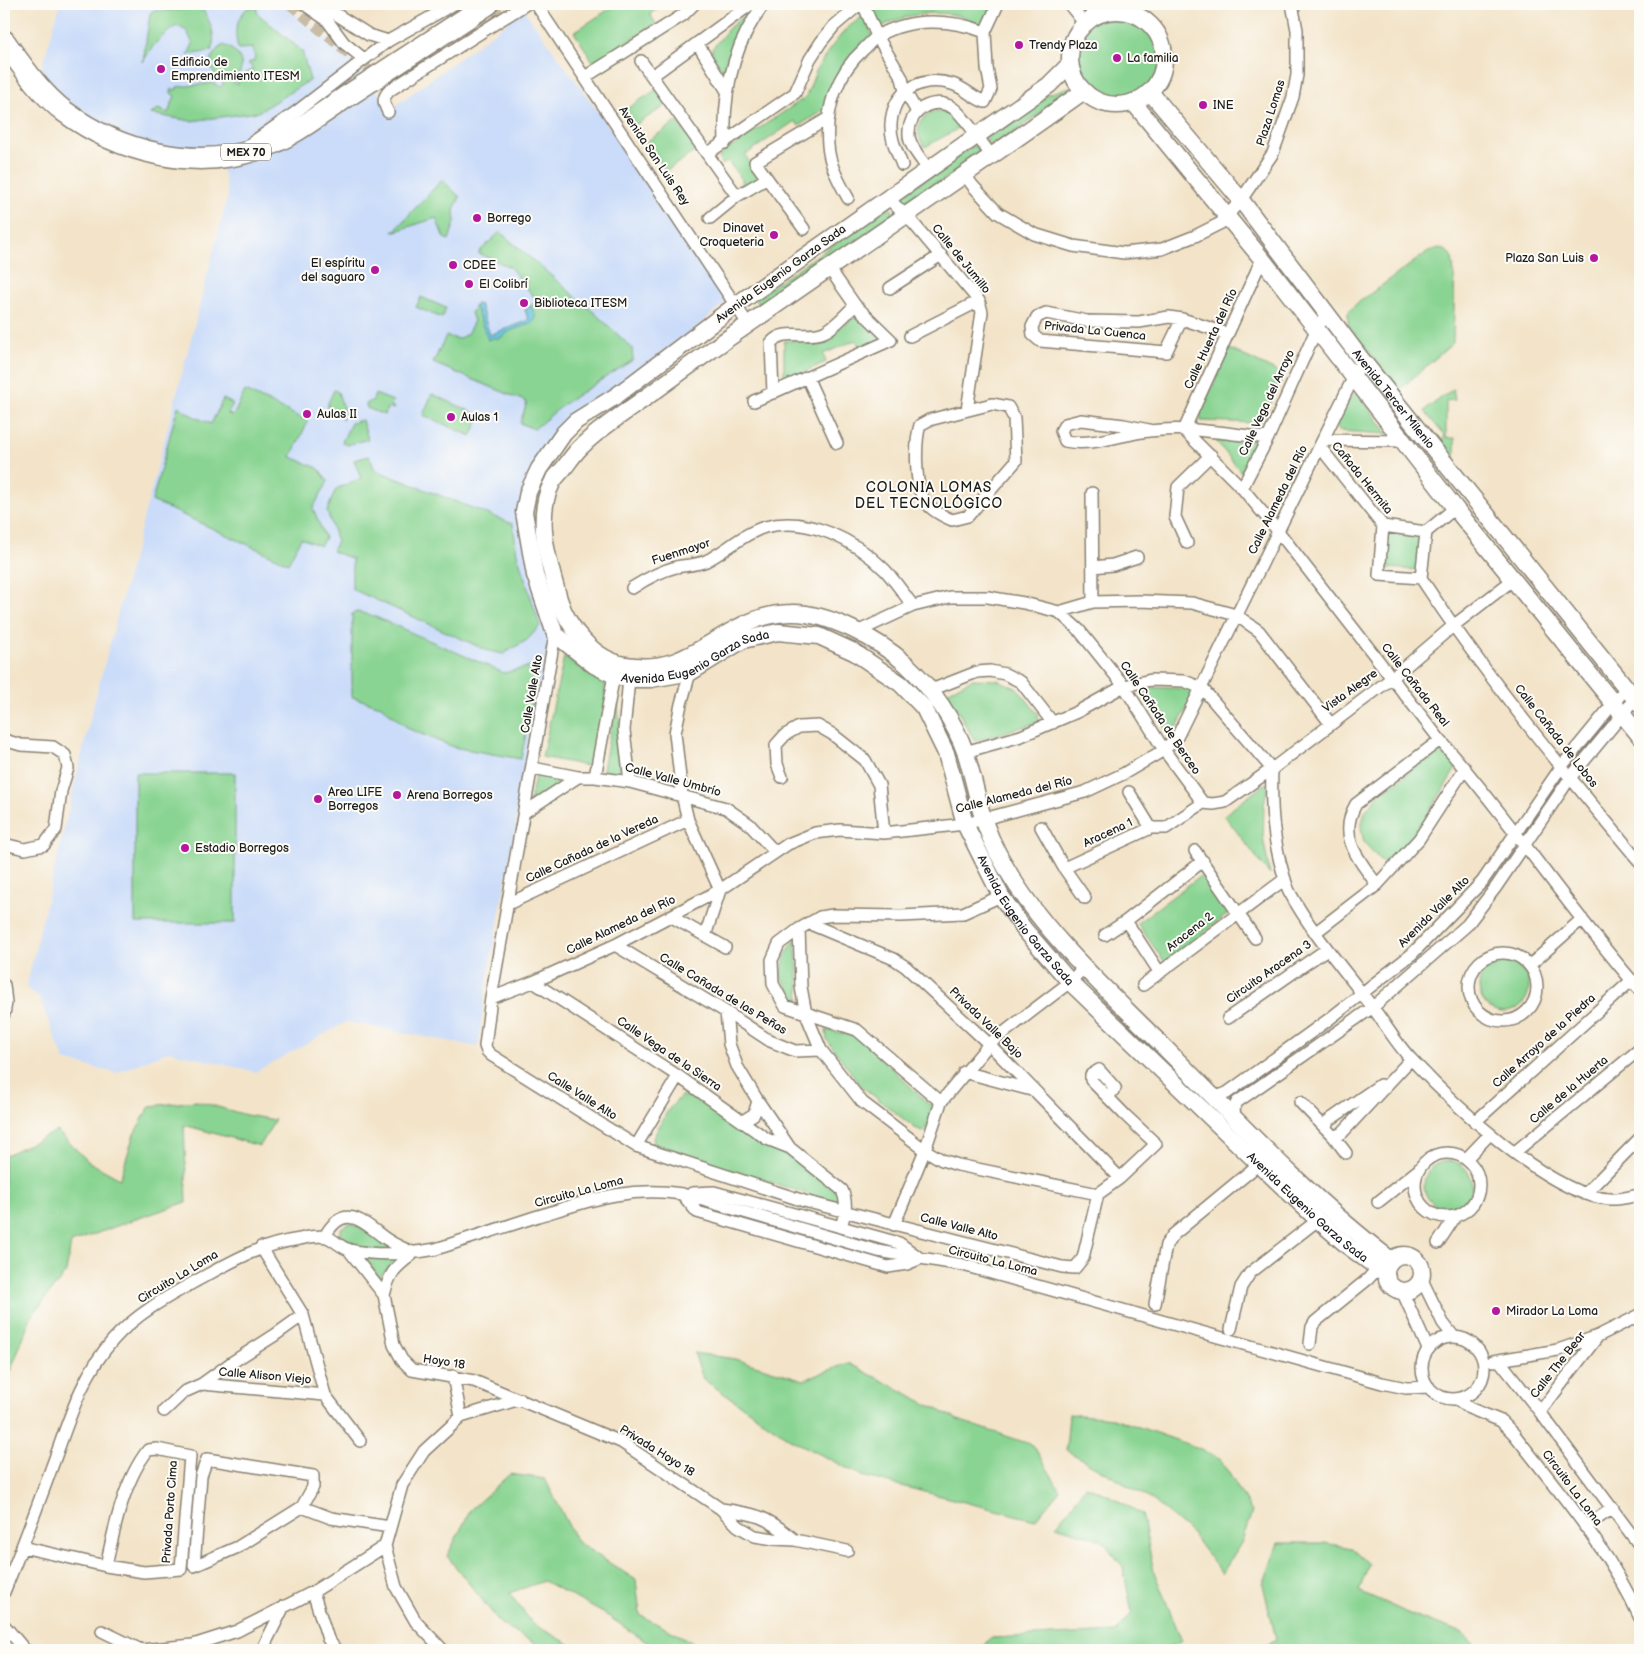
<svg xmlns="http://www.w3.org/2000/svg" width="1644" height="1654" viewBox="0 0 1644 1654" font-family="'Balsamiq Sans',sans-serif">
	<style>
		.built { fill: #cadcf9 }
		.green { fill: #89d492; stroke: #527857 }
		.water { fill: #63c3e1; stroke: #40707e }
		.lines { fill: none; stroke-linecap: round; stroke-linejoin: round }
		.street-tunnel { stroke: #c8bca6; stroke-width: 11; stroke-dasharray: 11 5.5; stroke-linecap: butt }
		.street-casing { stroke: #888072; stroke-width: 14 }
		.secondary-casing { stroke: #888072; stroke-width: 19 }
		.highway-casing { stroke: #888072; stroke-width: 24 }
		.street { stroke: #fff; stroke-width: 11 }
		.secondary { stroke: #fff; stroke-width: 16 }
		.highway { stroke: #fff; stroke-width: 21 }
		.poi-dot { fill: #b5179e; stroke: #fdfcf7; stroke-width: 2 }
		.labels { text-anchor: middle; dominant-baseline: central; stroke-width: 4; stroke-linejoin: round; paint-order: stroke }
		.shield { fill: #fdfcf7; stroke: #605f5e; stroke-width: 1 }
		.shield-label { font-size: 11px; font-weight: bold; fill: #1c1c1c }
		.poi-label { font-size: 12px; fill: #1c1c1c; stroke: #fdfcf7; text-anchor: start }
		.street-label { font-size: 12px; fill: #1c1c1c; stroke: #fdfcf7 }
		.neighbourhood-label { font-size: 14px; letter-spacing: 1px; fill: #1c1c1c; stroke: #fdfcf7 }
	</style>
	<rect width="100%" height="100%" fill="#fdfcf7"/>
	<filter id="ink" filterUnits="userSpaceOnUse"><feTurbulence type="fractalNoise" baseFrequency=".02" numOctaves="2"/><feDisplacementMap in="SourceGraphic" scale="10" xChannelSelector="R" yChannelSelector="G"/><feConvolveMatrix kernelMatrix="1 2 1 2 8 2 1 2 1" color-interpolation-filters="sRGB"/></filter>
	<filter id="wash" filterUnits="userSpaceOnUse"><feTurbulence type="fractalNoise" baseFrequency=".0096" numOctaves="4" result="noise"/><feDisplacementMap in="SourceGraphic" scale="20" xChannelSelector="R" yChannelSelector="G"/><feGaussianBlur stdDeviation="1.12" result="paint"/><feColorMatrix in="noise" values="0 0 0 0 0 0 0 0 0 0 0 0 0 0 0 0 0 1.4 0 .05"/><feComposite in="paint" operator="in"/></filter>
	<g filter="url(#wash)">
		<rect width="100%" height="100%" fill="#f3e4c9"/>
		<path class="built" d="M60,4H282L346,53L391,109L524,10L618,139L727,301L685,337L567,423L522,513L550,635L484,999L478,1047L346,1022L255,1072L169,1051L116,1073L64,1060L39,997L26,988L94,703L174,404L228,195L220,158L132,147L37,85Z"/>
		<path class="green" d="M617,4H664L650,14L656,24L594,63L574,32Z
			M757,4H760L727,71L722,70L712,54V49L729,28Z
			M870,4H993L985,23L982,25C975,23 969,20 963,17C937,9 905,14 881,27L878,26L870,8Z
			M247,8H257V13L302,51L310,80L258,112L191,121L151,114L158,109L168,113L175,96L171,93L172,89L176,90L177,87L213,83L220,87L224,84C208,73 206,55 224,45C243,54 247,67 233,83L238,84V80L244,78V74L253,69L248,63L254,61L255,55L253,52V48L238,49C234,31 235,22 247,8Z
			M194,9L203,10C211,24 217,36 211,51L188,55L193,44L187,31L177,26C161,36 152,45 143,62L150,14L152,11Z
			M1073 57a44 44 0 1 1 88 0a44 44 0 1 1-88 0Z
			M863,16L872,34L826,108L799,126L795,121L745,155L760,178L741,191L738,186L743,182L728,161L722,165L719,158L721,154L806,97L816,71L829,50L846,29Z
			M1070,87L1072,90L995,146L987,143L986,138L1048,94Z
			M657,89L667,105L635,125L625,110Z
			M938,111C949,112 955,117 959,128L925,147C912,132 919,114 938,111Z
			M678,121L697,150L666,171L646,142Z
			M973,146L979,148L980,156L905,206L902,204L901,196Z
			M442,180L460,197L454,209L455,222L449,240L444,238L436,218L393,232Z
			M889,207L892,209L893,215L762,305L758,304L756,297Z
			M500,232L597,315L632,348L633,360L568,401L534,429L520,423L527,402L433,363L446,336L458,339L467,334L474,321L471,313L476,304L480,305L490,335L529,320L525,310L537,301L510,267L478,253Z
			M1438,248C1444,250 1448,251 1451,256C1457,268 1453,327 1453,343L1399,390L1348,325V313L1355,305L1426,253Z
			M421,297L446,308L442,318L416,307Z
			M861,313L883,339L860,348L856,340L823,354L826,362L784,381V341L824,339Z
			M1230,349L1284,375L1262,421L1259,423L1201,421L1200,412Z
			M1453,389L1455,400L1446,401V438H1455V458L1453,459L1439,442L1445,436L1424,411Z
			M334,390L338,392L344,411L342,419C340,412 333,411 328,415V403Z
			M245,391L308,421L291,457L318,468L328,481L313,508L325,538L320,546L301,538L288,563L152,501L178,406L191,415L211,424L223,399L233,404L228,414L233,416Z
			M1358,393L1388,434L1339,431C1333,422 1346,406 1351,397L1354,394Z
			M375,394L393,401L391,404L394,409L388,407L384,415L367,408L366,404L373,400Z
			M432,394L481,416L471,436L423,415Z
			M362,420L368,439L347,445L342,442L351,423Z
			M1216,441H1259L1241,472Z
			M369,456L375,470L513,524L517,554L540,626L527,640L503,654L486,650L352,589V559L332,551L337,541L327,511L336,489L361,478L354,460Z
			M1389,531L1424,534L1421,570L1386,568Z
			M357,612L371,615L504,673L540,664L521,759L453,747L409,729L381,706L352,697V614Z
			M564,657L605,684L606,701L592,767L542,757Z
			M972,679L998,680L1018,689L1038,714L1039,722L975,741L947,692Z
			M1137,687L1198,689L1171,737Z
			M617,696L625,779L602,774Z
			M1441,748L1458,765L1419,829L1385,866L1364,842L1361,828L1365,811L1379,795Z
			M135,773H235V923H135Z
			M536,773L566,778L529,804Z
			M1265,784H1268L1264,805L1263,837L1270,875L1224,815Z
			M1203,874L1234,909L1166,964L1137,923Z
			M795,939L800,1000L795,1001L781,976L785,956Z
			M1479 987a25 25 0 1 1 50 0a25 25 0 1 1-50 0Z
			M826,1030L858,1036L933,1108L925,1132L915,1128L861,1086L827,1040Z
			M688,1089L829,1183L842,1193L840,1201L814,1196L655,1146L653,1138L668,1110Z
			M197,1101L246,1115L275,1120L260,1146L184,1125L187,1202L130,1221L71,1243L66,1272L31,1317L12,1367L4,1381V1156L57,1131L89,1162L120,1179L134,1134L150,1106Z
			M1424 1185a24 24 0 1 1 48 0a24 24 0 1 1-48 0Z
			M350,1223L367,1231L394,1250C381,1252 349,1248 341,1237V1228Z
			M366,1258L402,1259L388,1268L379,1278Z
			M694,1353L735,1359L804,1380L848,1363L958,1420L1033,1445L1060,1490L1035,1520L862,1476L790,1439L703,1379Z
			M1069,1414L1113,1418L1199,1448L1221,1460L1252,1512L1241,1543L1222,1574L1192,1534L1154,1501L1066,1450Z
			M510,1474L545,1479L577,1542L636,1580L640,1615L708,1650H658L605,1614L544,1581L509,1593L533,1624L580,1650H546L502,1625L447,1556L471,1509Z
			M1086,1486L1110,1496L1142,1514L1154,1572L1182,1641L1164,1650H976L992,1638L1116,1632L1132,1613L1123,1567L1102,1540L1056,1526Z
			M1278,1543H1324L1352,1548L1369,1564L1359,1591L1410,1614L1463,1633L1479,1650H1259L1276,1639L1263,1585Z"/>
		<path class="water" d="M476,304L480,305L490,335L529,320L525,310L531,306L536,318L532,323L510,331L498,339L495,337L488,340L475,306Z"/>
	</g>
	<g filter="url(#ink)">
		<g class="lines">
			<path class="street-tunnel" d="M290,4L371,72C381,79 388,81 400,76L512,4"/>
			<defs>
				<path id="street" d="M304,4L327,20L344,43L364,59
					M320,4L369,35L388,41
					M536,4L748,324
					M863,4L877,36L902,78L905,91L917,112
					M1069,4L1084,23
					M1087,4L1096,16
					M697,43L727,91
					M641,61L737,196
					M652,76L751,4
					M585,77L683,15L694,4
					M388,112C383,102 382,98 390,90L526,4
					M725,143C723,94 733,44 764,4
					M250,144L296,112L388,41L454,4
					M707,154L795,93L810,59L821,42L834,26L860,4
					M902,165C897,152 890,138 891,124C893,91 920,75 952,84C965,88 973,98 985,102L991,89L987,68L985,32L998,4
					M928,169C922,160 910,147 909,136C907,111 933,95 953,108C965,116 982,144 992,156
					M965,175L973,186L998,213L1034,234L1073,246L1124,253L1162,249L1195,236L1221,223L1241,200L1273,153L1293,97L1297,75V30L1292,4
					M848,198C839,182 829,164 828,145C825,109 837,73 864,49C868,45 873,39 878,36C910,17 952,19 985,32
					M888,198L913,223L979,301L982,312L967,410
					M710,218L737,196L766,179
					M804,229L755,162L827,119
					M890,288L941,255
					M1182,319L1166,352L1040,341L1033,335L1032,327L1037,317L1046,313L1087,321L1139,322L1169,317L1182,319L1228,334
					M910,336L979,301
					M807,377L837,443
					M773,393L771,343C784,327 806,340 824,332C835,327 846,314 855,305
					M754,401L891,340L855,305L829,268
					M992,404L1008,407L1014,418L1016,461L968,516L952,520C940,515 927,508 922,496C915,480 915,441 920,425L929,420Z
					M1149,430L1124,425L1081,420L1065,424L1061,431L1065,441C1093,447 1121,434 1149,431C1187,426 1229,434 1268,438
					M1184,430L1242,488L1278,531L1440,740C1511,820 1569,910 1640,990
					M1184,430L1262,259
					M1323,440L1404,441
					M1320,447L1383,526
					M1242,488L1268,438L1317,328L1327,314
					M1092,493L1093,602
					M1383,526L1426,532L1421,578L1379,575Z
					M1426,532L1455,508
					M1187,543L1175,517L1178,487L1211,455
					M1093,567L1113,565L1137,557
					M1421,578C1487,678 1563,770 1640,862
					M632,588C646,579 660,571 676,567C686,565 697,565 706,561C726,551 744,533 765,527C808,515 856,541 885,570C895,581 904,594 913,606
					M1059,612L1093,602L1139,601L1192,603L1236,615L1259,631L1330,723
					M859,631L913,606L950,597H988L1024,603L1059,612L1079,630L1124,686L1164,750L1203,803L1213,804L1225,802L1272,769L1392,678L1453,626L1514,579
					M555,634L491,998L485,1046L487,1051L491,1055L636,1146L804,1201L1062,1267L1075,1268L1083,1258L1098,1194L1120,1178L1156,1144L1125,1115L1091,1080V1075L1099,1070L1115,1088L1108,1097
					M692,666L681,704L675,733L682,795L688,820L720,890L705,936
					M629,679L624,730L630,782
					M931,690L977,672L990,671L1005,674L1021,682L1053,723
					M4,740L21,745L53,747L65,755L68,768L61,791L56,829L44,845L25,849L4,844
					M965,752L1021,736L1077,712L1124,686L1151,680L1184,681L1202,688L1272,769
					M533,768L578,777H595L630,782L726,808L749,824L775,852
					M1272,769C1271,803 1272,829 1280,862C1283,872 1285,882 1289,891C1312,934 1345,970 1373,1008C1386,1025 1397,1045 1412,1060C1452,1103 1550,1196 1610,1199C1620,1200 1631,1196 1640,1195
					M595,777L614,675
					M782,777L777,764L776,745L785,735L799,727L818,726L832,734L865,760L879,785L884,833
					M1129,792L1151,828
					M525,812L578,777
					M1041,827L1064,868L1085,898
					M1195,851L1255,938
					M1064,868L1151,828H1166L1203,803
					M1377,885C1359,859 1337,837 1356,804L1440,740
					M1001,896L963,913L901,916L833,915L820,917L799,929L801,987L806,1014L821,1050L862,1102L925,1150L942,1160L958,1165L1098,1194
					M508,904L688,820
					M670,916L725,947
					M1126,921L1160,973
					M808,923L894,959L906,967L989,1044L1120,1178
					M799,929L779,944L772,960L773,984L785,1006L857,1030L941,1102
					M1316,932L1377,885L1419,839L1465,768
					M1105,935L1126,921L1203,861
					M615,945L726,1012L770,1041L795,1051L821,1050
					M1469 987a34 34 0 1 1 68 0a34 34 0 1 1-68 0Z
					M1530,965L1582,919
					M533,982L678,1076L767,1139L790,1148
					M4,985L6,1003L4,1014
					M1143,985L1285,879
					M491,998L533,982L615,945L720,890L788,844L815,833L840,830L884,833L965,824L1085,792L1123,774L1164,750L1177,737L1362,360
					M726,1012L729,1044L737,1066L758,1101L790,1148L842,1190C848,1204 845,1213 841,1227
					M1228,1018L1327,949
					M964,1072L1035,1091
					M1209,1092L1219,1096L1227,1093L1328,1020L1412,954L1482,882L1561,767L1626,688
					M1300,1102L1334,1137L1346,1153
					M1235,1118L1234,1109L1237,1102L1373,1007L1467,925L1496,887L1570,778L1635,699
					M743,1121L754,1114L758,1101
					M1475,1122L1632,980
					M1325,1128L1328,1121L1380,1085
					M1334,1137L1342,1133L1411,1059
					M636,1146L678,1076
					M1515,1152L1640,1049
					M1415 1185a32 32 0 1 1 64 0a32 32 0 1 1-64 0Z
					M1466,1159L1490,1134
					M692,1193L714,1192L899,1243L917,1256
					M682,1194L697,1212L888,1267L907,1264L919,1259
					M1585,1194L1640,1138
					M1378,1202L1417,1171
					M894,1225L925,1150L941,1102L989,1044L1070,982L1084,967
					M325,1236C343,1204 360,1219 382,1236C391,1243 400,1247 410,1251
					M1438,1243L1455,1217
					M261,1247L303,1315L325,1395L360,1441
					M348,1249L384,1295L394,1345L402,1360L412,1370L474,1381L621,1442L721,1509L738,1526L755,1536L774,1539L795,1540L847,1551
					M1421,1278L1443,1323L1454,1337
					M1402,1291L1428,1349
					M384,1295C390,1271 395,1268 414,1253
					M1155,1304L1166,1245L1173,1235L1259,1164
					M1231,1329L1241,1287L1250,1273L1318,1220
					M1422 1368a31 31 0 1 1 62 0a31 31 0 1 1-62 0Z
					M1310,1344L1312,1327L1315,1322L1368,1279L1377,1269
					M1499,1360L1540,1412L1640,1546
					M1493,1361L1558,1350L1598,1336L1640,1315
					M453,1376L461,1417
					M202,1384L325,1395
					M1457,1399L1469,1408L1501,1421L1514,1434C1559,1492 1610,1550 1640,1618
					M164,1411L184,1392L202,1384L231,1363L275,1335L303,1315
					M1540,1412L1598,1336
					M207,1459L313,1476V1487L302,1507L238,1547L194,1566L201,1476Z
					M302,1507L331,1518L390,1527
					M721,1509C757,1514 766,1516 795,1540
					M1585,1527L1613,1508
					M22,1547L106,1566L144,1572L181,1569L190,1456L157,1449L148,1450C124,1480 114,1529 106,1566
					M4,1592C22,1548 38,1505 54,1461C70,1417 82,1375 113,1340C136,1314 167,1297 196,1281C233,1261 258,1245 300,1239C307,1237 320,1235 327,1237C335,1240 341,1248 350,1250C377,1256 409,1254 436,1249C469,1238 502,1228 535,1217C588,1201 626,1186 682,1194L878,1251L963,1265L1382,1383L1406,1388L1429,1387
					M313,1592L328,1639L336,1650
					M4,1625L25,1650
					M102,1631L141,1650
					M141,1650L193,1645L237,1631L313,1592L385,1546
					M262,1650L284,1606
					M443,1650L416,1622L396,1587L385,1546L402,1485L424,1451L461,1417L520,1399"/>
				<g id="secondary">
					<circle cx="1117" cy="58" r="47"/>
					<path id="s1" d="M1070,64L1049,85L736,305L616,396L576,421L564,433L539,469L528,492L524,512L535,575L555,634L594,665L614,675L629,679H651L691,672L743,640L778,632L819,636L854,652L901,684L924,708L946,753L965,824L1001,896L1024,929L1070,982L1259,1164L1318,1220L1348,1246L1386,1274"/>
					<path d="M1084,91C960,179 834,264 710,351C686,368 662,386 638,403C620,416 599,429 583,445C576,451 570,460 564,468C560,473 555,477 552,483C534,518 549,564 559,599C568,628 594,660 625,665C674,673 696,650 735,629C752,620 772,613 791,613C828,612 879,640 906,664C932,688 954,720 966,754C972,773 976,793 981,811C986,829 995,849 1005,866C1041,931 1108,991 1161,1044C1235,1118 1307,1196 1391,1260"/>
					<path id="s2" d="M1150,92L1241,200L1362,360L1640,705"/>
					<path d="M1133,102L1262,259L1455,508L1640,736"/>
					<circle cx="1404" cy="1273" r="18"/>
				</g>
				<path id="highway" d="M4,41C22,66 40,93 65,112C119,152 194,171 258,149C287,140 321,114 346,97C393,66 441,35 488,4"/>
			</defs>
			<use href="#street" class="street-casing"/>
			<use href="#secondary" class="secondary-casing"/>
			<use href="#highway" class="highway-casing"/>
			<use href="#street" class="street"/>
			<use href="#secondary" class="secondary"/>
			<use href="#highway" class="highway"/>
		</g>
	</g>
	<g class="poi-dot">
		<circle cx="1019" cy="45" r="5"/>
		<circle cx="1117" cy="58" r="5"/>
		<circle cx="161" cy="69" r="5"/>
		<circle cx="1203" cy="105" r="5"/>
		<circle cx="477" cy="218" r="5"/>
		<circle cx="774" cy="235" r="5"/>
		<circle cx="1594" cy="258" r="5"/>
		<circle cx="453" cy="265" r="5"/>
		<circle cx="375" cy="270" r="5"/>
		<circle cx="469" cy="284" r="5"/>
		<circle cx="524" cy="303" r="5"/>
		<circle cx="307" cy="414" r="5"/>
		<circle cx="451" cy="417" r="5"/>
		<circle cx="397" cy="795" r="5"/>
		<circle cx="318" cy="799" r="5"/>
		<circle cx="185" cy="848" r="5"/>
		<circle cx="1496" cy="1311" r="5"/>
	</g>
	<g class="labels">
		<rect class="shield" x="221" y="143.5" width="50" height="17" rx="4"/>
		<g class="shield-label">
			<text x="246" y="152">MEX 70</text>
		</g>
		<g class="poi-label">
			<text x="1029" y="45">Trendy Plaza</text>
			<text x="1127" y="58">La familia</text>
			<text x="171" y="62">Edificio de<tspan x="171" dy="14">Emprendimiento ITESM</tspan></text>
			<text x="1213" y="105">INE</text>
			<text x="487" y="218">Borrego</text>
			<text x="764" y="228" text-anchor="end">Dinavet<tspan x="764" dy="14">Croqueteria</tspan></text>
			<text x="1584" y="258" text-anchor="end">Plaza San Luis</text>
			<text x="365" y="263" text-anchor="end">El espíritu<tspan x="365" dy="14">del saguaro</tspan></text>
			<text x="463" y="265">CDEE</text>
			<text x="479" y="284">El Colibrí</text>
			<text x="534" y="303">Biblioteca ITESM</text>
			<text x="317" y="414">Aulas II</text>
			<text x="461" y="417">Aulas 1</text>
			<text x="328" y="792">Area LIFE<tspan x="328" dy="14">Borregos</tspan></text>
			<text x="407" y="795">Arena Borregos</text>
			<text x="195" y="848">Estadio Borregos</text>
			<text x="1506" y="1311">Mirador La Loma</text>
		</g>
		<g class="street-label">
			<text transform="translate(1271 113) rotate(-72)">Plaza Lomas</text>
			<text transform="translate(654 156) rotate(56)">Avenida San Luis Rey</text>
			<text transform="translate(961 259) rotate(51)">Calle de Jumillo</text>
			<text transform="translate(781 274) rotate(-36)">Avenida Eugenio Garza Sada</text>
			<text transform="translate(1095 331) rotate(6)">Privada La Cuenca</text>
			<text transform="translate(1211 339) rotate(-65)">Calle Huerta del Río</text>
			<text stroke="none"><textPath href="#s2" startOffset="392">Avenida Tercer Milenio</textPath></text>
			<text transform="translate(1267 403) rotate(-65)">Calle Vega del Arroyo</text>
			<text transform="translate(1362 478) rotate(51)">Cañada Hermita</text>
			<text transform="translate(1278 500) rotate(-64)">Calle Alameda del Río</text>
			<text transform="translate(681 552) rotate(-18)">Fuenmayor</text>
			<text stroke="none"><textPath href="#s1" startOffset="1002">Avenida Eugenio Garza Sada</textPath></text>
			<text transform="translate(1415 685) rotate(52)">Calle Cañada Real</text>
			<text transform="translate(1350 691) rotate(-36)">Vista Alegre</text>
			<text transform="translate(532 694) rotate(-80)">Calle Valle Alto</text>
			<text transform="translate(1160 718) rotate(56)">Calle Cañada de Berceo</text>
			<text transform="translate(1556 736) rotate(52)">Calle Cañada de Lobos</text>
			<text transform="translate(673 780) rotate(15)">Calle Valle Umbrío</text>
			<text transform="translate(1014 795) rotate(-14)">Calle Alameda del Río</text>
			<text transform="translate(1108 833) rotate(-25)">Aracena 1</text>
			<text transform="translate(592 849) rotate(-25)">Calle Cañada de la Vereda</text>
			<text transform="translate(1434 912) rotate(-45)">Avenida Valle Alto</text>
			<text stroke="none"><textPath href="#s1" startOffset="1498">Avenida Eugenio Garza Sada</textPath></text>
			<text transform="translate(621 925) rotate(-26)">Calle Alameda del Río</text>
			<text transform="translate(1190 932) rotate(-38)">Aracena 2</text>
			<text transform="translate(1269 972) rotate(-35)">Circuito Aracena 3</text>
			<text transform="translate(723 994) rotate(31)">Calle Cañada de las Peñas</text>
			<text transform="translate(986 1023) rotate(44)">Privada Valle Bajo</text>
			<text transform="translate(1544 1041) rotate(-42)">Calle Arroyo de la Piedra</text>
			<text transform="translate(669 1054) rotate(34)">Calle Vega de la Sierra</text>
			<text transform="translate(1569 1090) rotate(-40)">Calle de la Huerta</text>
			<text transform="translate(582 1096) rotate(32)">Calle Valle Alto</text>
			<text transform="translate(579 1192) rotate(-15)">Circuito La Loma</text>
			<text stroke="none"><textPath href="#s1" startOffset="1902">Avenida Eugenio Garza Sada</textPath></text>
			<text transform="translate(959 1227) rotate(14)">Calle Valle Alto</text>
			<text transform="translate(993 1261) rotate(14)">Circuito La Loma</text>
			<text transform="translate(178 1277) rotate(-31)">Circuito La Loma</text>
			<text transform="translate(444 1362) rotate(9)">Hoyo 18</text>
			<text transform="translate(1558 1365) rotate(-52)">Calle The Bear</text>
			<text transform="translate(265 1376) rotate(5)">Calle Alison Viejo</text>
			<text transform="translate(657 1451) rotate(32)">Privada Hoyo 18</text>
			<text transform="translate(1572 1488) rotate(53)">Circuito La Loma</text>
			<text transform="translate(170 1512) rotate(-86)">Privada Porto Cima</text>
		</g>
		<g class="neighbourhood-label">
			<text x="929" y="487">COLONIA LOMAS<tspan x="929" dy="16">DEL TECNOLÓGICO</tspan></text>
		</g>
	</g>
	<rect width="1644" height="1654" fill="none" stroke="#fdfcf7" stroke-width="20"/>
</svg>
